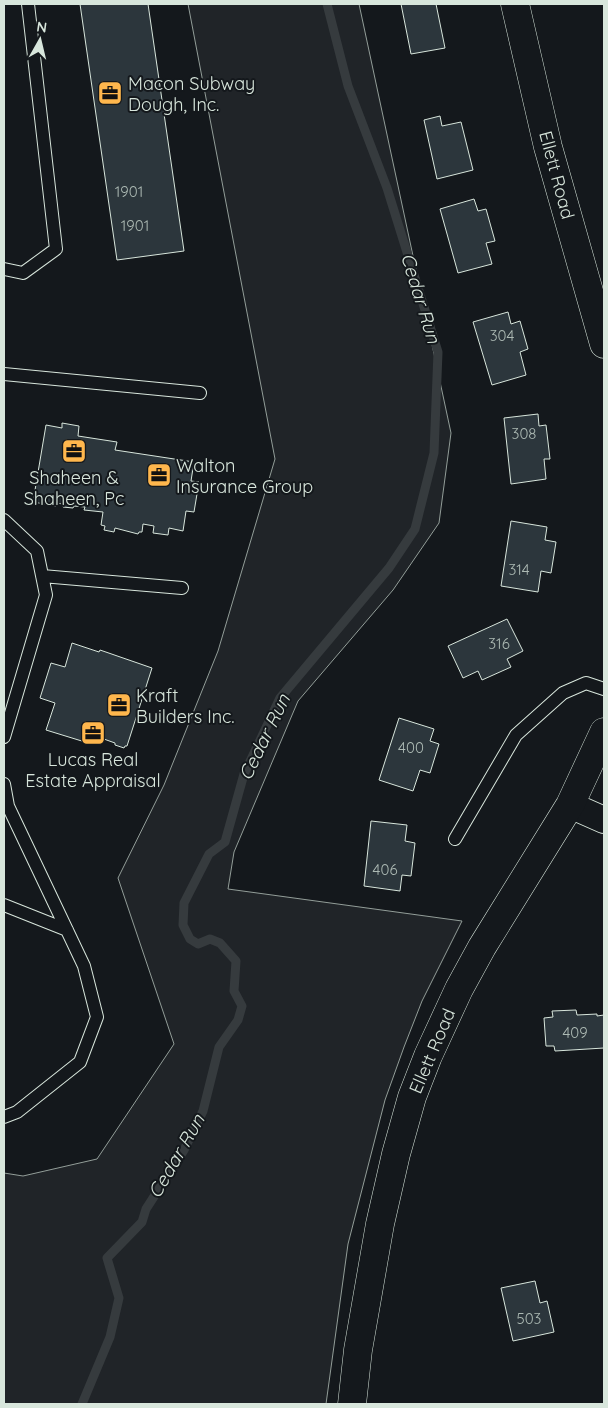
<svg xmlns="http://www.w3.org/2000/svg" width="608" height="1408" viewBox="0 0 608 1408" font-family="Quicksand,sans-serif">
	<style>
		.green { fill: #202428; stroke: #939e99 }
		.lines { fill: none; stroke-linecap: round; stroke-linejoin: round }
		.stream { stroke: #363b3e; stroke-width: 9 }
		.building { fill: #2c363c; stroke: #d8e6dc }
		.lane-casing { stroke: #d8e6dc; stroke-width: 14 }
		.street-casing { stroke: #d8e6dc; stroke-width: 28 }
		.secondary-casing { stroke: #d8e6dc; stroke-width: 29 }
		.lane { stroke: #14181c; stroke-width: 12 }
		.street { stroke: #14181c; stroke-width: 26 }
		.secondary { stroke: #14181c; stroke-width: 28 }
		.labels { text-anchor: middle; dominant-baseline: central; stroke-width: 4; stroke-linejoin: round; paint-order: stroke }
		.number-label { font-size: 15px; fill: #adbab4 }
		.poi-label { font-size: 18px; fill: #d8e6dc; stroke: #14181c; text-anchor: start }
		.street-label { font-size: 18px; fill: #d8e6dc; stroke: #14181c }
		.water-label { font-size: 19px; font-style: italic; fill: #d8e6dc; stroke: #14181c }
	</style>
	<rect width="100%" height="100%" fill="#14181c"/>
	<path class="green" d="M188,4H359L451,433L439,523L393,590L298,701L234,852L228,889L462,921L422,1001L404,1047L385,1100L348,1244L326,1404H4V1173L23,1176L97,1159L174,1044L118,878L164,785L218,651L275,459Z"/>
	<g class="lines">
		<path class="stream" d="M82,1404L110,1337L119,1298L107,1258L142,1222L146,1209L184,1150L203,1111L219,1047L238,1020L242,1006L234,991L236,961L220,943L210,939L198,944L190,939L183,925L184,903L209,854L225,842L244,774L280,698L389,568L415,529L434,453L438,352L387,188L348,86L327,4"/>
	</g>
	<path class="building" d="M80,4H148L184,251L117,260Z
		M401,4H436L445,48L411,54Z
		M440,116L442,126L461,122L473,170L437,179L424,120Z
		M474,199L478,211L486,209L495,241L486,243L492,264L458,273L440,209Z
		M508,312L511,324L520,321L528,349L520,352L526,375L492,385L473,322Z
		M538,414L539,426L546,425L550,459H544L546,479L511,484L504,418Z
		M62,423L79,426L78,436L117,442L115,450L194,462L191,481L199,482L194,512L186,511L183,531L169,528L168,535L153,533L154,526L143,524L142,532H139L138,534L115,528L114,532L104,530L105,526L101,525L103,512L84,510L85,507L74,506L73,508L63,507V504L56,503V506L33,502L46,425L62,428Z
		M511,521L547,527L545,540L556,542L551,573L541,571L538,592L501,586Z
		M507,619L523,651L507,659L511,667L482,680L478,671L463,678L448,646Z
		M72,643L99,652L100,650L152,668L127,746H125L124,748L115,745V743L101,738L99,743L86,738L85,742L46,730L55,703L40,698L51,663L65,667Z
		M399,718L434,729L430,741L439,744L430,773L420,770L413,791L379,780Z
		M371,821L407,825L405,841L415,843L411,876L402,875L400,891L364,886Z
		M576,1010L577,1015L597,1014V1016L604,1015V1048L555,1051L554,1046H546L544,1018L553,1017L552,1011Z
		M535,1281L540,1303L547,1301L554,1332L513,1341L501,1288Z"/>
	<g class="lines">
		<defs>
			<path id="lane" d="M4,269L23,273L56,249L28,4
				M4,374L200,393
				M4,520L37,551L46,595L4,737
				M42,576L182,588
				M4,784L8,806L84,966L97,1017L80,1062L17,1112L4,1117
				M455,839L516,735L563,693L586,683L604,689
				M4,905L67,930"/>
			<path id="street" d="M570,805L604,820"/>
			<path id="secondary" d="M515,4L548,147L604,344
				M352,1404L358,1350L380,1224L396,1154L412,1097L428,1056L459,989L482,947L570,805L604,732"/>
		</defs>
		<use href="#lane" class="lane-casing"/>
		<use href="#street" class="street-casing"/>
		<use href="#secondary" class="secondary-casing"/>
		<use href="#lane" class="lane"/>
		<use href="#street" class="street"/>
		<use href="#secondary" class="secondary"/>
	</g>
	<defs>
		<symbol id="office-square" viewBox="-11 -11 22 22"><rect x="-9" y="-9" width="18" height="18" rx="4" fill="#ffb74d" stroke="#14181c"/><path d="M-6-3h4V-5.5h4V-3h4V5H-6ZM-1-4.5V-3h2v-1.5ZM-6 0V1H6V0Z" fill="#111"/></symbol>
	</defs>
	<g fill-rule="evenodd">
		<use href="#office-square" x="96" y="79" width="28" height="28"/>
		<use href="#office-square" x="60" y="437" width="28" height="28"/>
		<use href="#office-square" x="145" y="461" width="28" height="28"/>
		<use href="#office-square" x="105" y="691" width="28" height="28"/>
		<use href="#office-square" x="79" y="719" width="28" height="28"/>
	</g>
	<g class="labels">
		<g class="number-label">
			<text x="129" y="191">1901</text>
			<text x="135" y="225">1901</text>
			<text x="502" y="335">304</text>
			<text x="524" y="433">308</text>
			<text x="519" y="569">314</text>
			<text x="499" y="643">316</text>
			<text x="411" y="747">400</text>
			<text x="385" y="869">406</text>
			<text x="575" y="1032">409</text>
			<text x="529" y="1318">503</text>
		</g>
		<g class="poi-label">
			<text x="128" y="83">Macon Subway<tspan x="128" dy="21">Dough, Inc.</tspan></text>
			<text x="176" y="465">Walton<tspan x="176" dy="21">Insurance Group</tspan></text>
			<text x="74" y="477" text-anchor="middle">Shaheen &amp;<tspan x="74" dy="21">Shaheen, Pc</tspan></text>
			<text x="136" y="695">Kraft<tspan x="136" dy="21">Builders Inc.</tspan></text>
			<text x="93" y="759" text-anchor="middle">Lucas Real<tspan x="93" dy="21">Estate Appraisal</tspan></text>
		</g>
		<g class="street-label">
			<text transform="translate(557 175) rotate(75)">Ellett Road</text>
			<text transform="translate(432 1051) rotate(-67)">Ellett Road</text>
		</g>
		<g class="water-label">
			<text transform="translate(421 298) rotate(73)">Cedar Run</text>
			<text transform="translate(264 737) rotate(-64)">Cedar Run</text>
			<text transform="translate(176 1156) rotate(-60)">Cedar Run</text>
		</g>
	</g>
	<rect width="608" height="1408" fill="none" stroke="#d8e6dc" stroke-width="10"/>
	<g transform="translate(40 40) rotate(8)" stroke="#14181c" stroke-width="4" paint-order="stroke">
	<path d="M0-4L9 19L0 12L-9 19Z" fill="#d8e6dc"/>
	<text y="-8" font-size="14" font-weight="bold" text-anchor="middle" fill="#d8e6dc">N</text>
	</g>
</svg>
